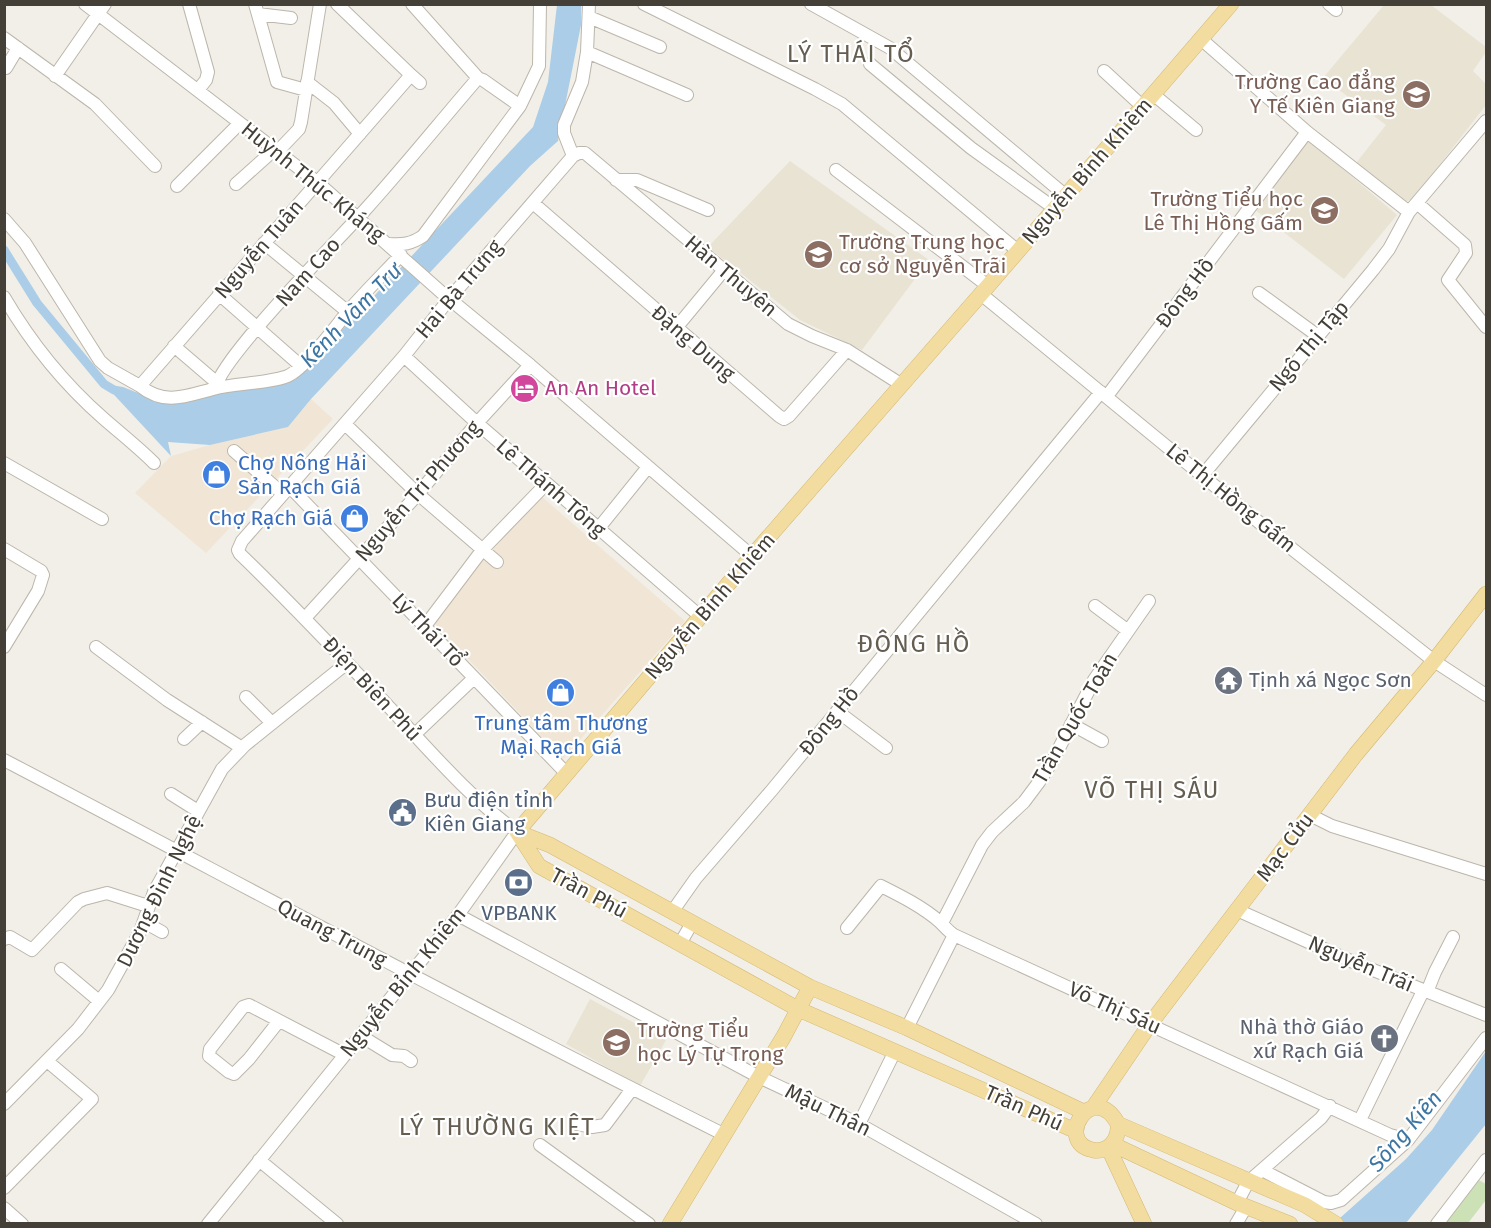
<svg xmlns="http://www.w3.org/2000/svg" width="1491" height="1228" viewBox="0 0 1491 1228" font-family="'Fira Sans',sans-serif">
	<style>
		.commercial { fill: #f1e6d5 }
		.education { fill: #e9e3d3 }
		.green { fill: #cce1b5 }
		.water { fill: #abcde7 }
		.lines { fill: none; stroke-linecap: round; stroke-linejoin: round }
		.canal { stroke: #abcde7; stroke-width: 9 }
		.minor-casing { stroke: #bcb6ab; stroke-width: 14 }
		.major-casing { stroke: #d5b972; stroke-width: 16 }
		.minor { stroke: #fff; stroke-width: 12 }
		.major { stroke: #f2dca0; stroke-width: 15 }
		.labels { text-anchor: middle; dominant-baseline: central; stroke-width: 4.5; stroke-linejoin: round; paint-order: stroke }
		.education-label { font-size: 21px; fill: #785e54; stroke: #fff; text-anchor: end }
		.street-label { font-size: 21px; fill: #443f37; stroke: #fff }
		.hotel-label { font-size: 21px; fill: #b23c85; stroke: #fff; text-anchor: start }
		.shop-label { font-size: 21px; fill: #366cbe; stroke: #fff; text-anchor: start }
		.worship-label { font-size: 21px; fill: #5b616d; stroke: #fff; text-anchor: start }
		.service-label { font-size: 21px; fill: #4e5e75; stroke: #fff; text-anchor: start }
		.water-label { font-size: 22px; font-style: italic; fill: #3d76a3; stroke: #fff }
		.quarter-label { font-size: 24px; letter-spacing: 1.5px; fill: #655d50; stroke: #fff }
	</style>
	<rect width="100%" height="100%" fill="#f1efe7"/>
	<path class="commercial" d="M311,399L333,419L206,553L135,493L171,456L210,445L288,427Z
		M541,496L685,621L563,759L436,625L434,618L538,497Z"/>
	<path class="education" d="M1384,5H1431L1486,47V52L1473,71L1486,84V105L1413,199L1404,202L1356,163L1386,125L1323,78Z
		M1304,136L1397,215L1344,279L1250,206Z
		M790,161L929,260L862,350L800,320L708,247Z
		M590,999L666,1040L640,1086L566,1044Z"/>
	<path class="green" d="M1477,1179L1486,1184V1200L1468,1223L1443,1224Z"/>
	<path class="water" d="M557,5H581V25L558,141L530,166L311,399L288,427L210,445L168,442L171,456L104,384L123,387L163,403L295,380L533,127L548,82Z
		M1486,1051V1124L1406,1223L1322,1224L1340,1218L1406,1159L1432,1130Z"/>
	<g class="lines">
		<path class="canal" d="M4,250L37,303L104,384L114,390"/>
		<defs>
			<path id="minor" d="M85,4L317,182L441,292L530,365L752,556
				M189,4L208,72L206,80L198,90
				M255,4L277,82L306,90
				M337,4L411,75
				M412,4L478,78L483,80L520,106
				M644,4L815,89L842,104L1018,251
				M811,4L890,48L1065,195
				M1329,4L1336,10
				M258,14L291,18
				M589,17L660,47
				M4,38L95,104L155,166
				M1201,39L1307,132L1409,212
				M587,52L687,95
				M870,64L971,148L1054,208
				M6,68L18,48
				M1104,71L1142,106
				M55,76L105,4
				M307,82L334,103L360,134
				M1153,94L1196,130
				M278,151L299,129L301,122L320,4
				M573,156L564,133V125L582,82L587,52L589,4
				M836,170L988,286
				M616,180H637L708,210
				M236,184L275,149
				M177,186L240,123
				M533,203L779,416L784,419L789,416L847,350
				M1417,203L1465,245L1466,253L1448,280L1486,327
				M4,219L25,243L100,361L108,368L140,386
				M264,243L348,312
				M389,244C403,245 411,244 423,236L520,106L539,66L540,4
				M401,255C384,273 367,290 351,308C337,324 303,372 285,377C263,384 236,383 213,389C186,396 165,406 140,386L411,75L420,83
				M1259,293L1318,336
				M219,294L301,366
				M981,294L1277,537L1434,661L1486,695
				M4,297C31,343 63,383 103,418C120,433 138,447 154,463
				M676,328L724,270
				M174,346L216,382
				M404,356L477,423L701,617
				M216,388C218,361 340,238 365,210C404,167 440,122 478,78
				M1107,396L1307,132
				M345,424L418,494L497,562
				M234,451L283,494
				M4,463L102,519
				M1202,476L1373,270L1389,249L1409,212L1486,121
				M290,487L567,774
				M598,529L648,467
				M4,549L41,571L43,575L38,591L4,647
				M1095,606L1127,630
				M305,618L418,494L477,423L530,365
				M425,626L483,549L546,484
				M96,647L167,700L242,748
				M246,697L272,723
				M837,711L886,748
				M1071,724L1102,741
				M414,735L474,678
				M184,739L202,722
				M4,760C245,886 483,1015 725,1135
				M171,794L198,811
				M1310,815L1332,826L1486,874
				M1237,910L1353,962L1486,1015
				M672,912L696,878L772,790L1101,392
				M458,915L759,1077L859,1124L1036,1224
				M144,922L162,932
				M942,923L982,845L992,832L1024,802L1039,782L1053,760L1094,680L1149,601
				M847,928L881,886C901,896 923,907 940,922C945,927 948,931 954,935L1390,1135L1408,1140
				M4,939L10,937L32,950L78,902L84,899L107,893L148,906
				M681,942L692,923
				M61,969L99,1001
				M1427,992L1435,972L1453,937
				M279,1021L249,1059L234,1074L229,1072L209,1056L210,1049L243,1007L249,1005L345,1055
				M907,1028L954,935
				M361,1036L392,1055L404,1056L411,1061
				M4,1104L78,1029L108,990L140,932L154,892L222,769L245,745L347,663
				M1360,1120L1423,991
				M577,1124L592,1127L605,1125L632,1089
				M859,1124L895,1051
				M540,1145L649,1224
				M259,1160L337,1224
				M1262,1170L1324,1202L1331,1203L1341,1200L1408,1140L1486,1038
				M4,1188L92,1099L47,1061
				M1237,1203L1248,1182L1321,1118L1330,1106
				M4,1208L22,1224
				M208,1224L458,915L517,832C470,798 430,751 390,708C341,656 292,604 240,554L238,550L242,541L404,356L450,298L573,156L579,153H585L788,324L812,336L847,350L902,385
				M1236,1224L1246,1207
				M1437,1224L1486,1160"/>
			<path id="major" d="M517,832L752,556L981,294L1231,4
				M517,832L539,866L798,1009L1076,1131
				M517,832L550,845L810,987L907,1028L1084,1112
				M1093,1108L1150,1024L1356,754L1434,661L1486,594
				M1118,1124C1119,1138 1110,1153 1093,1150C1053,1142 1093,1078 1118,1124L1305,1205L1336,1224
				M1112,1144L1237,1203L1290,1224
				M1108,1147L1144,1224
				M670,1224L784,1036L810,987"/>
		</defs>
		<use href="#minor" class="minor-casing"/>
		<use href="#major" class="major-casing"/>
		<use href="#minor" class="minor"/>
		<use href="#major" class="major"/>
	</g>
	<defs>
		<symbol id="university-disc" viewBox="-11 -11 22 22"><circle r="9.5" fill="#8d6e63" stroke="#fff"/><path d="M0-5L7-2L0 1L-7-2ZM-4 1L0 2.5L4 1V4Q0 6-4 4Z" fill="#fff"/></symbol>
		<symbol id="school-disc" viewBox="-11 -11 22 22"><circle r="9.5" fill="#8d6e63" stroke="#fff"/><path d="M0-5L7-2L0 1L-7-2ZM-4 1L0 2.5L4 1V4Q0 6-4 4Z" fill="#fff"/></symbol>
		<symbol id="hotel-disc" viewBox="-11 -11 22 22"><circle r="9.5" fill="#d1479c" stroke="#fff"/><path d="M-6-4.5h1.5V1H6V5H4.5V3h-9V5H-6ZM-4 0a1.8 1.8 0 1 1 3.6 0ZM.5 0V-2.5h3Q6-2.5 6 0Z" fill="#fff"/></symbol>
		<symbol id="shop-disc" viewBox="-11 -11 22 22"><circle r="9.5" fill="#3f7fe0" stroke="#fff"/><path d="M-5-2.5h2.3a2.7 3.5 0 0 1 5.4 0H5L5.5 6h-11ZM-1.5-2.5h3a1.5 2.3 0 0 0-3 0Z" fill="#fff"/></symbol>
		<symbol id="temple-disc" viewBox="-11 -11 22 22"><circle r="9.5" fill="#6b7280" stroke="#fff"/><path d="M0-6L5-2H3V0L6.5 2.5H4V6H1.5V3h-3V6H-4V2.5H-6.5L-3 0V-2H-5Z" fill="#fff"/></symbol>
		<symbol id="civic-disc" viewBox="-11 -11 22 22"><circle r="9.5" fill="#5c6f8a" stroke="#fff"/><path d="M-.6-6.5H3V-4.5H.6V-3L4-1V1h2V6H-6V1h2V-1L-.6-3ZM-1.2 2.5V6h2.4V2.5Z" fill="#fff"/></symbol>
		<symbol id="bank-disc" viewBox="-11 -11 22 22"><circle r="9.5" fill="#5c6f8a" stroke="#fff"/><path d="M-6-4H6V4H-6ZM0-2.3a2.3 2.3 0 1 0 0 4.6a2.3 2.3 0 1 0 0-4.6Z" fill="#fff"/></symbol>
		<symbol id="church-disc" viewBox="-11 -11 22 22"><circle r="9.5" fill="#6b7280" stroke="#fff"/><path d="M-1.2-6h2.4v3.5h3.3v2.4h-3.3V6h-2.4V-.1h-3.3v-2.4h3.3Z" fill="#fff"/></symbol>
	</defs>
	<g fill-rule="evenodd">
		<use href="#university-disc" x="1400" y="78" width="33" height="33"/>
		<use href="#school-disc" x="1308" y="194" width="33" height="33"/>
		<use href="#school-disc" x="802" y="238" width="33" height="33"/>
		<use href="#hotel-disc" x="508" y="372" width="33" height="33"/>
		<use href="#shop-disc" x="200" y="458" width="33" height="33"/>
		<use href="#shop-disc" x="338" y="502" width="33" height="33"/>
		<use href="#temple-disc" x="1212" y="664" width="33" height="33"/>
		<use href="#shop-disc" x="544" y="676" width="33" height="33"/>
		<use href="#civic-disc" x="386" y="796" width="33" height="33"/>
		<use href="#bank-disc" x="502" y="866" width="33" height="33"/>
		<use href="#church-disc" x="1368" y="1022" width="33" height="33"/>
		<use href="#school-disc" x="600" y="1026" width="33" height="33"/>
	</g>
	<g class="labels">
		<g class="education-label">
			<text x="1395" y="82">Trường Cao đẳng<tspan x="1395" dy="24">Y Tế Kiên Giang</tspan></text>
			<text x="1303" y="199">Trường Tiểu học<tspan x="1303" dy="24">Lê Thị Hồng Gấm</tspan></text>
			<text x="839" y="242" text-anchor="start">Trường Trung học<tspan x="839" dy="24">cơ sở Nguyễn Trãi</tspan></text>
			<text x="637" y="1030" text-anchor="start">Trường Tiểu<tspan x="637" dy="24">học Lý Tự Trọng</tspan></text>
		</g>
		<g class="street-label">
			<text transform="translate(1087 171) rotate(-49)">Nguyễn Bỉnh Khiêm</text>
			<text transform="translate(313 182) rotate(39)">Huỳnh Thúc Kháng</text>
			<text transform="translate(259 249) rotate(-49)">Nguyễn Tuân</text>
			<text transform="translate(308 272) rotate(-48)">Nam Cao</text>
			<text transform="translate(731 276) rotate(40)">Hàn Thuyên</text>
			<text transform="translate(459 289) rotate(-50)">Hai Bà Trưng</text>
			<text transform="translate(1185 293) rotate(-53)">Đông Hồ</text>
			<text transform="translate(693 343) rotate(41)">Đặng Dung</text>
			<text transform="translate(1309 346) rotate(-50)">Ngô Thị Tập</text>
			<text transform="translate(551 488) rotate(41)">Lê Thánh Tông</text>
			<text transform="translate(418 491) rotate(-49)">Nguyễn Tri Phương</text>
			<text transform="translate(1231 498) rotate(39)">Lê Thị Hồng Gấm</text>
			<text transform="translate(710 606) rotate(-49)">Nguyễn Bỉnh Khiêm</text>
			<text transform="translate(428 630) rotate(46)">Lý Thái Tổ</text>
			<text transform="translate(372 689) rotate(47)">Điện Biên Phủ</text>
			<text transform="translate(1075 718) rotate(-60)">Trần Quốc Toản</text>
			<text transform="translate(829 721) rotate(-51)">Đông Hồ</text>
			<text transform="translate(1285 847) rotate(-53)">Mạc Cửu</text>
			<text transform="translate(159 891) rotate(-64)">Dương Đình Nghệ</text>
			<text transform="translate(589 893) rotate(28)">Trần Phú</text>
			<text transform="translate(332 933) rotate(28)">Quang Trung</text>
			<text transform="translate(1361 964) rotate(23)">Nguyễn Trãi</text>
			<text transform="translate(403 982) rotate(-51)">Nguyễn Bỉnh Khiêm</text>
			<text transform="translate(1115 1008) rotate(24)">Võ Thị Sáu</text>
			<text transform="translate(1024 1108) rotate(24)">Trần Phú</text>
			<text transform="translate(828 1110) rotate(26)">Mậu Thân</text>
		</g>
		<g class="hotel-label">
			<text x="545" y="388">An An Hotel</text>
		</g>
		<g class="shop-label">
			<text x="238" y="463">Chợ Nông Hải<tspan x="238" dy="24">Sản Rạch Giá</tspan></text>
			<text x="333" y="518" text-anchor="end">Chợ Rạch Giá</text>
			<text x="561" y="723" text-anchor="middle">Trung tâm Thương<tspan x="561" dy="24">Mại Rạch Giá</tspan></text>
		</g>
		<g class="worship-label">
			<text x="1249" y="680">Tịnh xá Ngọc Sơn</text>
			<text x="1364" y="1027" text-anchor="end">Nhà thờ Giáo<tspan x="1364" dy="24">xứ Rạch Giá</tspan></text>
		</g>
		<g class="service-label">
			<text x="424" y="800">Bưu điện tỉnh<tspan x="424" dy="24">Kiên Giang</tspan></text>
			<text x="519" y="913" text-anchor="middle">VPBANK</text>
		</g>
		<g class="water-label">
			<text transform="translate(351 315) rotate(-46)">Kênh Vàm Trư</text>
			<text transform="translate(1405 1131) rotate(-49)">Sông Kiên</text>
		</g>
		<g class="quarter-label">
			<text x="851" y="54">LÝ THÁI TỔ</text>
			<text x="914" y="644">ĐÔNG HỒ</text>
			<text x="1152" y="790">VÕ THỊ SÁU</text>
			<text x="497" y="1127">LÝ THƯỜNG KIỆT</text>
		</g>
	</g>
	<rect width="1491" height="1228" fill="none" stroke="#443f37" stroke-width="12"/>
</svg>
